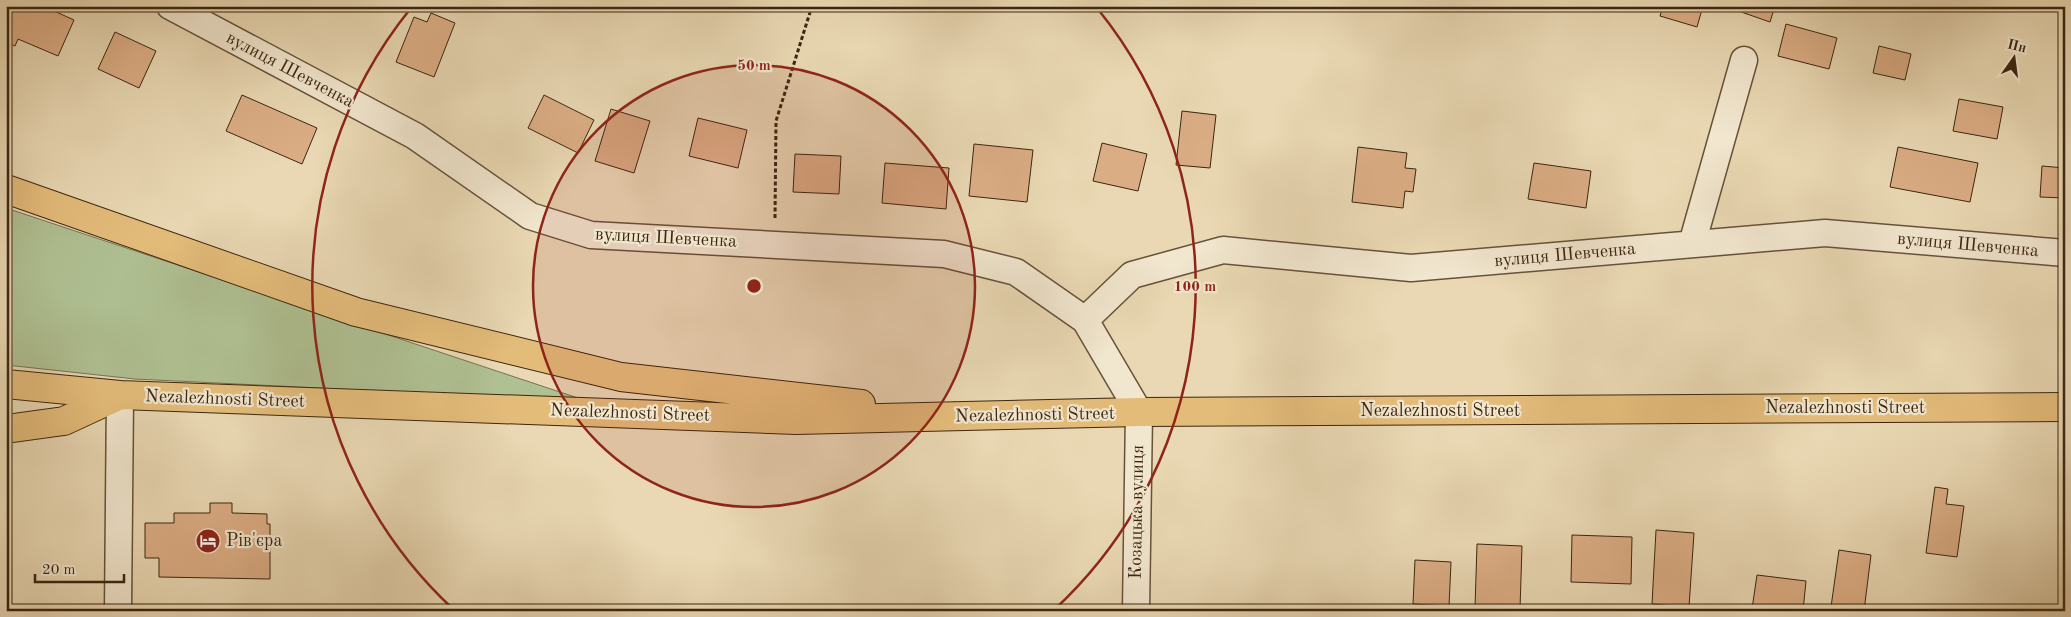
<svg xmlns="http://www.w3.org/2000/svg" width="2071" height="617" viewBox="0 0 2071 617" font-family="'Old Standard TT',serif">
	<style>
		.green { fill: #afc092; stroke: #767351 }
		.building { fill: #dbad84; stroke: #3c2610 }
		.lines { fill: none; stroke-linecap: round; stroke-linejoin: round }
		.street-casing { stroke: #675239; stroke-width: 29 }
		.primary-casing { stroke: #3c2610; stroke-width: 30 }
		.path { stroke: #3c2610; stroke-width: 3; stroke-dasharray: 4 2.5; stroke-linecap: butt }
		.street { stroke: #f1e6ce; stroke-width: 26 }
		.primary { stroke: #e4bc7a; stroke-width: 28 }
		.ring { fill: none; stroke: #8f2418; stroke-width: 2.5 }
		.labels { text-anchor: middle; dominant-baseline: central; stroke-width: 4.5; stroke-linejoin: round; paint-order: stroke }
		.street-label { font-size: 18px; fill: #3c2610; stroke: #f1e6ce }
		.poi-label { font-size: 18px; fill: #3c2610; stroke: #f1e6ce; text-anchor: start }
		.centre { fill: #8f2418; stroke: #f1e6ce; stroke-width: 2.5 }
		.ring-label { font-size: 15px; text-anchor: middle; font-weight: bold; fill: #8f2418; stroke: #f1e6ce; stroke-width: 4.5; stroke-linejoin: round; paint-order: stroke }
	</style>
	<rect width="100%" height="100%" fill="#e9d8b3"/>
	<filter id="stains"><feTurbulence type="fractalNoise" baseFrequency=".004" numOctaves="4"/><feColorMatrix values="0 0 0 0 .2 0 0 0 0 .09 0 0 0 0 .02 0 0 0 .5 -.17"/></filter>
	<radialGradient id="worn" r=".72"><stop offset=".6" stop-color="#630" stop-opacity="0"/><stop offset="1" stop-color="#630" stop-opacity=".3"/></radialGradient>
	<path class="green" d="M6,208L587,401L135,379L6,365Z"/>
	<path class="building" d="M14,6H43L74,20L58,56L18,39L15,46L6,42V23Z
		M1663,6H1703L1697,27L1660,16Z
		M1724,6H1775L1770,22Z
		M431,13L455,23L434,77L396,62L414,17L427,22Z
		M1786,24L1837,38L1829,69L1778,56Z
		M115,32L156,51L139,88L98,69Z
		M1879,46L1911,54L1905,80L1873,73Z
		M242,95L317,128L302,164L226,131Z
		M544,95L594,120L578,153L528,128Z
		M1959,99L2003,107L1997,139L1953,131Z
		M611,109L650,121L634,173L595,161Z
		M1182,111L1216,115L1210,168L1176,165Z
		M698,118L747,130L738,168L689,156Z
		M1102,143L1147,154L1138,191L1093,181Z
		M974,144L1033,150L1027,202L969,196Z
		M1358,147L1407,153L1405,168L1416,169L1413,192L1405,191L1403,208L1352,202Z
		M1898,147L1978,163L1970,202L1890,187Z
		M795,154L841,156L839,194L793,192Z
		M885,163L949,168L946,209L882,203Z
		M1534,163L1591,171L1586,208L1528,199Z
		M2042,166L2065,168V198L2040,197Z
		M1935,487L1948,489L1946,504L1964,506L1957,557L1926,553Z
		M210,503H232V513L267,514V524H270V579L159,577V558H145V523H174V513H210Z
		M1656,530L1694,533L1689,607L1652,604Z
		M1572,535L1632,537L1631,584L1571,582Z
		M1477,544L1522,546L1520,609L1475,608Z
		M1839,550L1871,555L1864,611L1831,607Z
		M1415,560L1451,562L1449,606L1413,604Z
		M1757,575L1806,581L1803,611L1752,609Z"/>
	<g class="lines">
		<defs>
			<path id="street" d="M170,6L415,136L530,216L591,235L944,254L1016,272L1085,320L1139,412L1136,611
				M1692,244L1744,60
				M1085,320L1132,275L1223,250L1411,268L1825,233L2065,253
				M118,611L120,395"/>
			<path id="primary" d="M6,189L356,312L621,377L861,404
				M6,384L120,395L796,420L1139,412L2065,407
				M6,429L64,421L118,396"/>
		</defs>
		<use href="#street" class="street-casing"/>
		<use href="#primary" class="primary-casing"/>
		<path class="path" d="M775,218L776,121L812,6"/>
		<use href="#street" class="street"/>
		<use href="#primary" class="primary"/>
	</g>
	<circle cx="754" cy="286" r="221" fill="#8f2418" fill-opacity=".12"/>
	<g class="ring">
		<circle cx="754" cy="286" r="221"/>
		<path d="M453 609A441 441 0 0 1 411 8M1097 8A441 441 0 0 1 1055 609"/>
	</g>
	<defs>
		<symbol id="hotel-disc" viewBox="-11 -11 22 22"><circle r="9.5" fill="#8f2418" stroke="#f1e6ce"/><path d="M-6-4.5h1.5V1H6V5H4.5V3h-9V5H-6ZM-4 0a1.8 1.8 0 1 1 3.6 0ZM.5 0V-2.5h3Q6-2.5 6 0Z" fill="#fff"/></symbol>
	</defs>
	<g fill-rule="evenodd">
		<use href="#hotel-disc" x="194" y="527" width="28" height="28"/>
	</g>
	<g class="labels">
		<g class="street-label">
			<text transform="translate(290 70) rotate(28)">вулиця Шевченка</text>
			<text transform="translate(666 238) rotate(3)">вулиця Шевченка</text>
			<text transform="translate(1968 245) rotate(5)">вулиця Шевченка</text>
			<text transform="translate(1565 255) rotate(-5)">вулиця Шевченка</text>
			<text transform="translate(225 399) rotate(2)">Nezalezhnosti Street</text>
			<text x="1845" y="408">Nezalezhnosti Street</text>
			<text x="1440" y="411">Nezalezhnosti Street</text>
			<text transform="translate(630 413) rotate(2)">Nezalezhnosti Street</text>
			<text transform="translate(1035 415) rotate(-1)">Nezalezhnosti Street</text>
			<text transform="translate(1137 512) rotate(-89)">Козацька вулиця</text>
		</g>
		<g class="poi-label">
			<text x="226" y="541">Рів'єра</text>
		</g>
	</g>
	<circle cx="754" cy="286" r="8" class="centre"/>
	<g class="ring-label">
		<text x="754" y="70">50 m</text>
		<text x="1195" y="291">100 m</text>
	</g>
	<rect width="2071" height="617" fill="none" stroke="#e9d8b3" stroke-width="25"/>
	<rect x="8" y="8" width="2056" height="602" fill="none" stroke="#3c2610" stroke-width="2.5"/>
	<rect x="12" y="12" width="2046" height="592" fill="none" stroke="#3c2610"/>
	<g transform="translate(2014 58) rotate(14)" stroke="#f1e6ce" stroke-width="4" paint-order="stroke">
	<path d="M0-4L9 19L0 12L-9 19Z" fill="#3c2610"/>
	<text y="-8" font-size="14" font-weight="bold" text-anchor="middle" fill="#3c2610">Пн</text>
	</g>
	<path d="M35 574v8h89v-8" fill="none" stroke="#3c2610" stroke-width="2.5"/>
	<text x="42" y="574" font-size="15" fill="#3c2610" stroke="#f1e6ce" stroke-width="4" paint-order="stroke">20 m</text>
	<rect width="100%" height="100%" filter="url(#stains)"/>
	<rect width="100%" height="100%" fill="url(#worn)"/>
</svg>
